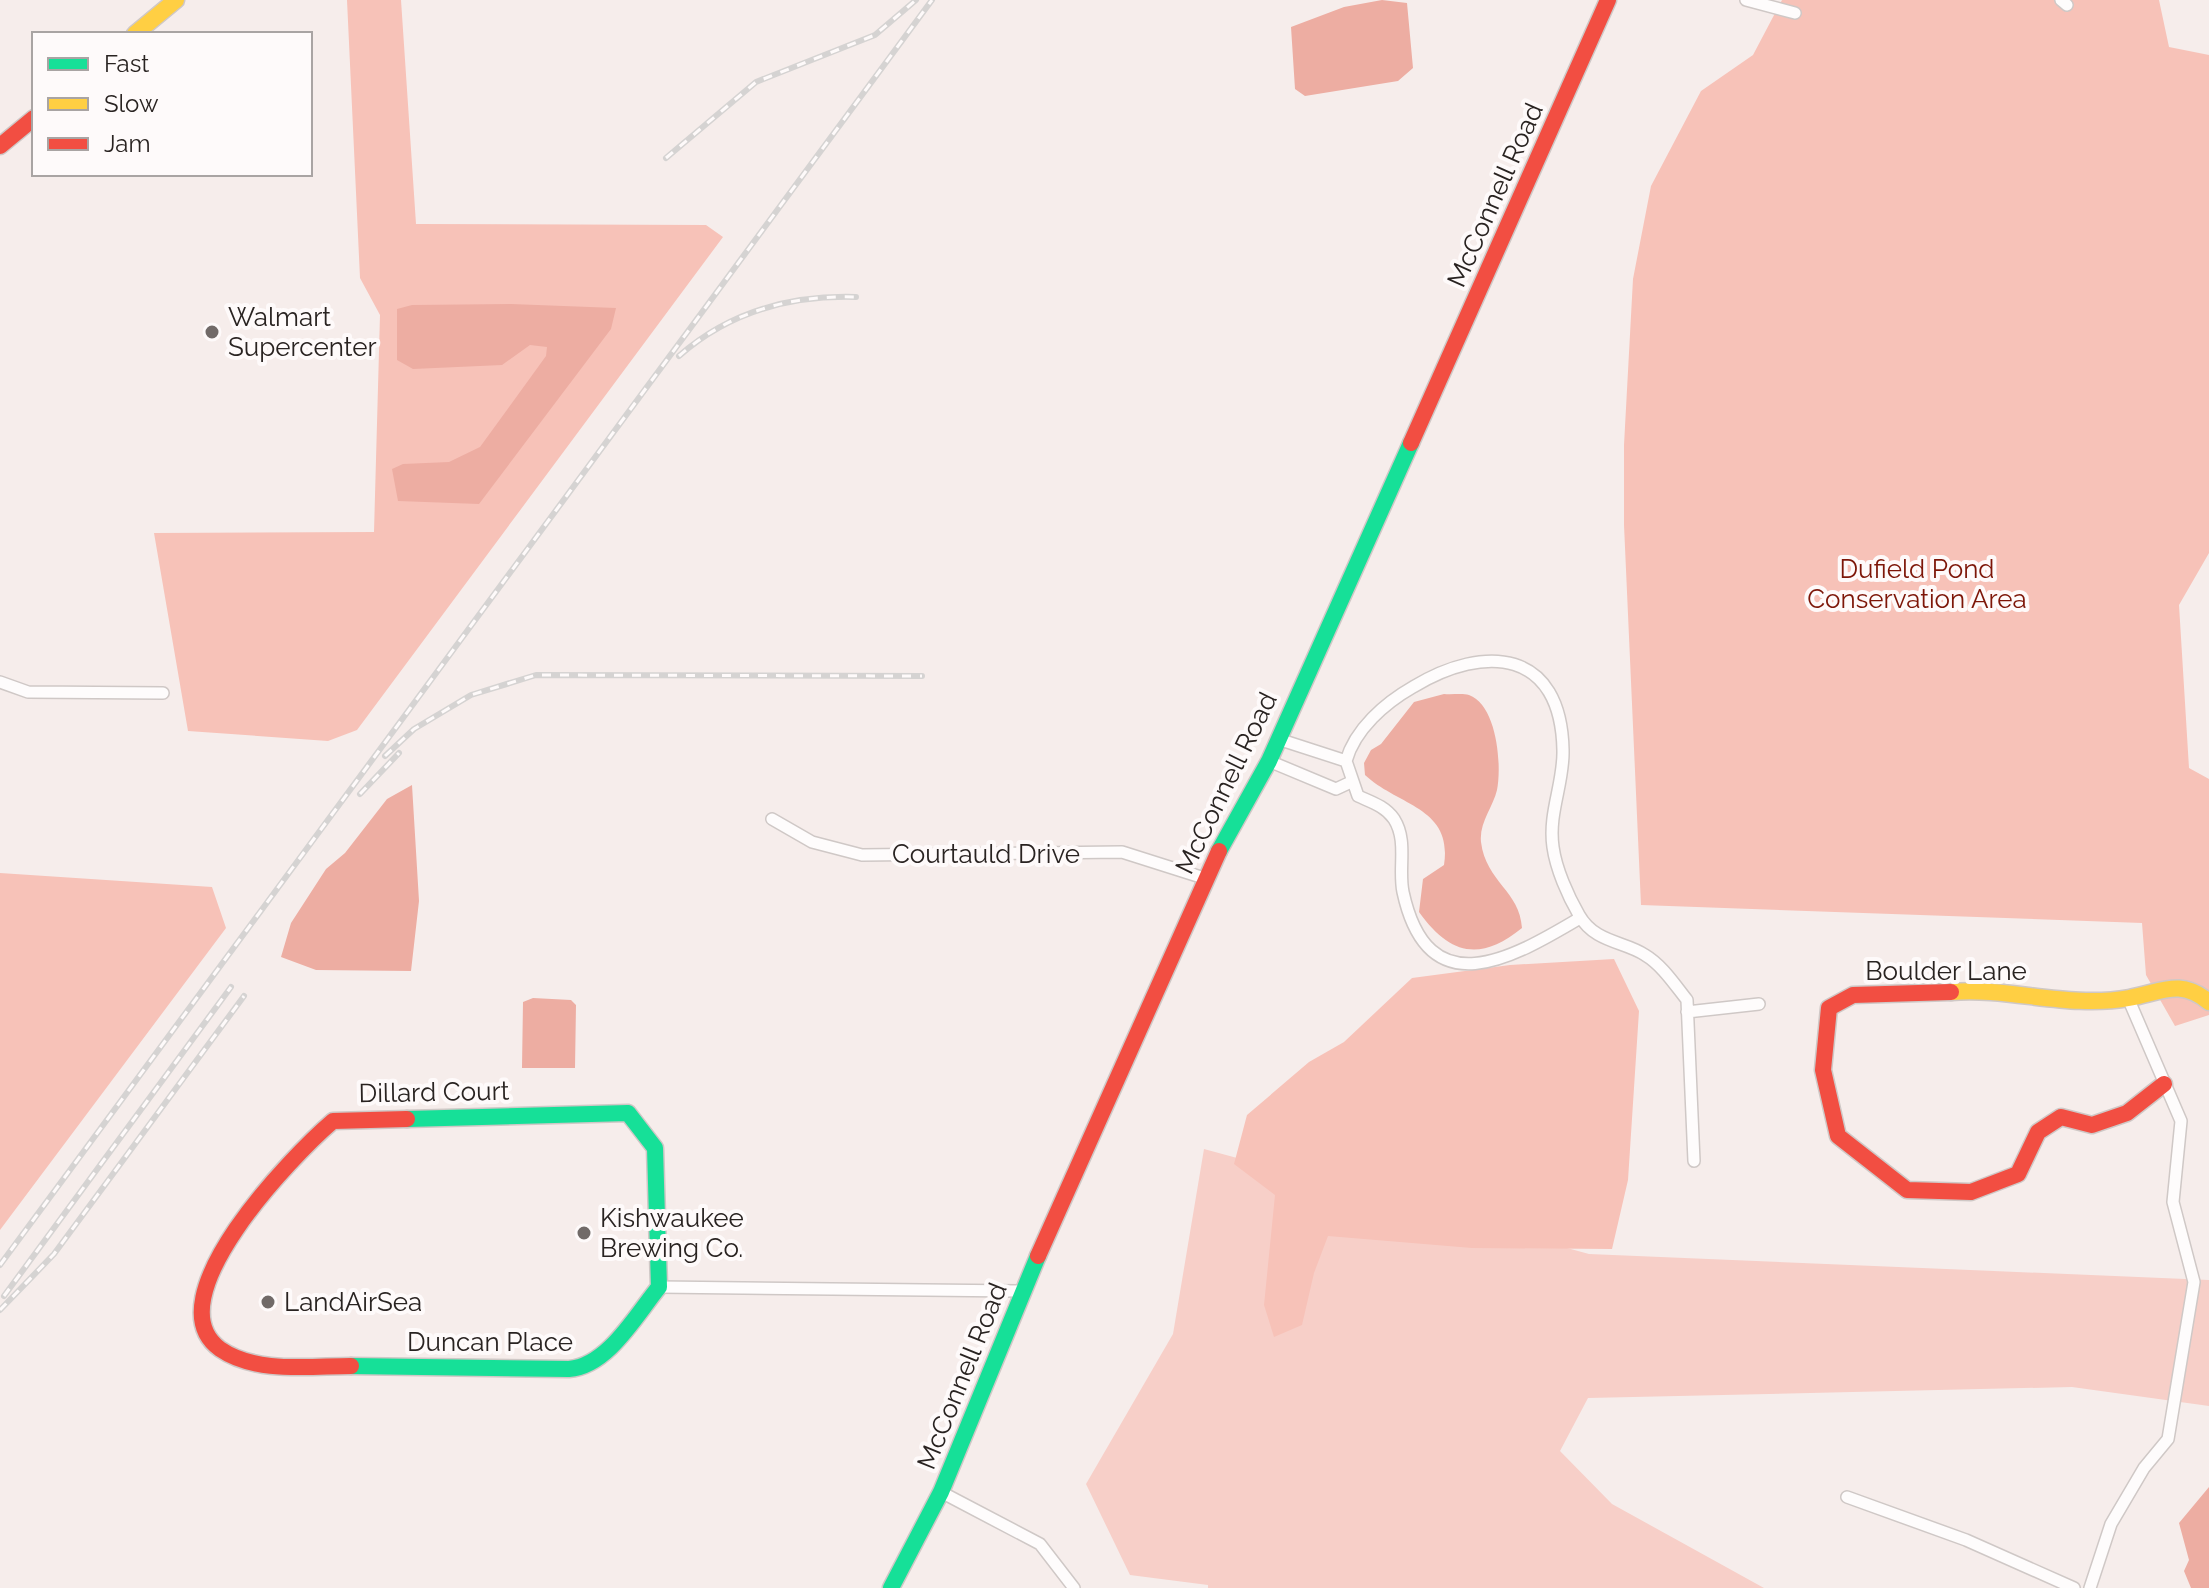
<svg xmlns="http://www.w3.org/2000/svg" width="2209" height="1588" viewBox="0 0 2209 1588" font-family="Raleway,sans-serif">
	<style>
		.green { fill: #f7cfc8 }
		.forest { fill: #f7c2b8 }
		.water { fill: #edada2 }
		.lines { fill: none; stroke-linecap: round; stroke-linejoin: round }
		.street-casing { stroke: #cfc8c6; stroke-width: 14 }
		.fast-casing { stroke: #cfc8c6; stroke-width: 19 }
		.slow-casing { stroke: #cfc8c6; stroke-width: 19 }
		.jam-casing { stroke: #cfc8c6; stroke-width: 19 }
		.street { stroke: #fefcfc; stroke-width: 11 }
		.fast { stroke: #16e098; stroke-width: 16 }
		.slow { stroke: #ffcf43; stroke-width: 16 }
		.jam { stroke: #f24e42; stroke-width: 16 }
		.rail-casing { stroke: #d5d3d2; stroke-width: 6 }
		.rail { stroke: #fefafa; stroke-width: 3; stroke-dasharray: 9; stroke-linecap: butt }
		.poi-dot { fill: #716a68; stroke: #fefafa; stroke-width: 3 }
		.labels { text-anchor: middle; dominant-baseline: central; stroke-width: 8; stroke-linejoin: round; paint-order: stroke }
		.street-label { font-size: 26px; fill: #292321; stroke: #fefafa }
		.poi-label { font-size: 26px; fill: #292321; stroke: #fefafa; text-anchor: start }
		.park-label { font-size: 26px; fill: #7d1608; stroke: #fefafa }
	</style>
	<rect width="100%" height="100%" fill="#f6edeb"/>
	<path class="green" d="M1204,1149L1589,1254L2209,1280V1406L2072,1387L1588,1398L1560,1451L1612,1504L1764,1588H1208V1585L1130,1575L1086,1484L1173,1334Z"/>
	<path class="forest" d="M347,0H401L416,224L706,225L723,237L357,730L328,741L188,731L154,533L374,532L380,315L360,278Z
		M1782,0H2159L2169,47L2209,55V553L2179,605L2189,768L2209,779V1015L2175,1026L2146,975L2142,923L1641,905L1624,525V445L1633,279L1651,186L1701,91L1753,55Z
		M0,873L212,887L226,928L0,1230Z
		M1614,959L1639,1011L1628,1180L1612,1249L1472,1248L1328,1236L1314,1273L1302,1325L1274,1337L1264,1305L1275,1195L1234,1164L1247,1115L1309,1062L1344,1042L1412,978L1510,965Z"/>
	<path class="water" d="M1382,0L1407,3L1413,68L1398,81L1305,96L1295,89L1291,27L1344,7Z
		M511,304L616,308L611,329L479,504L398,501L392,469L403,464L449,462L480,447L546,356L547,347L530,345L502,365L413,369L397,360V309L412,305Z
		M1444,694C1452,695 1462,693 1469,695C1497,705 1502,765 1497,790C1493,807 1479,823 1481,842C1486,882 1520,891 1522,928C1480,962 1450,955 1419,912L1423,879L1444,865C1453,807 1398,806 1365,775L1364,763L1371,750L1381,744L1414,702Z
		M412,785L419,901L411,971L316,970L281,957L291,923L326,869L345,853L387,799Z
		M533,998L571,1000L576,1005L575,1068H522L523,1002Z
		M2209,1487V1588H2191L2184,1571L2189,1560L2179,1523Z"/>
	<g class="lines">
		<defs>
			<path id="street" d="M1746,0L1795,13
				M2061,0L2067,5
				M0,682L28,692L163,693
				M1278,739L1346,761
				M1269,761L1336,789L1351,782
				M1346,761C1355,729 1385,703 1413,687C1486,643 1561,650 1563,750C1564,783 1548,813 1553,847C1556,869 1568,896 1579,915C1595,943 1624,941 1645,955C1662,965 1675,985 1687,1000L1694,1161
				M1346,761L1358,796C1371,802 1385,806 1394,819C1408,841 1398,868 1403,892C1428,1007 1511,959 1580,918
				M772,819L812,842L862,855L1122,852L1204,878
				M1687,1012L1759,1004
				M659,1287L1022,1291
				M941,1492L1040,1544L1074,1588
				M1847,1497L1966,1540L2074,1588
				M2090,1588L2111,1524L2144,1468L2168,1439L2194,1282L2173,1202L2181,1121L2128,998"/>
			<path id="fast" d="M1219,851L1269,761L1411,443
				M407,1119L628,1113
				M351,1366L569,1369C608,1366 636,1315 659,1287L655,1148L628,1113
				M891,1588L941,1492L1038,1256"/>
			<path id="slow" d="M135,34L176,0
				M1951,992C2010,987 2069,1009 2129,998C2162,992 2180,978 2209,1002"/>
			<path id="jam" d="M0,146L34,118
				M1411,443L1608,0
				M1951,992L1853,995L1829,1008L1823,1070L1838,1136L1907,1190L1971,1192L2018,1174L2038,1132L2061,1117L2092,1125L2127,1113L2164,1084
				M1038,1256L1219,851
				M351,1366C310,1366 256,1374 220,1349C152,1300 293,1155 333,1121L407,1119"/>
		</defs>
		<use href="#street" class="street-casing"/>
		<use href="#fast" class="fast-casing"/>
		<use href="#slow" class="slow-casing"/>
		<use href="#jam" class="jam-casing"/>
		<use href="#street" class="street"/>
		<use href="#fast" class="fast"/>
		<use href="#slow" class="slow"/>
		<use href="#jam" class="jam"/>
		<defs>
			<path id="rail" d="M666,158L756,82L875,35L916,0
				M679,356C729,312 790,295 856,297
				M385,756L414,729L471,695L536,675L922,676
				M360,794L399,753
				M0,1265L932,0
				M4,1296L231,987
				M0,1310L54,1254L244,996"/>
		</defs>
		<use href="#rail" class="rail-casing"/>
		<use href="#rail" class="rail"/>
	</g>
	<g class="poi-dot">
		<circle cx="212" cy="332" r="8"/>
		<circle cx="584" cy="1233" r="8"/>
		<circle cx="268" cy="1302" r="8"/>
	</g>
	<g class="labels">
		<g class="street-label">
			<text transform="translate(1495 195) rotate(-66)">McConnell Road</text>
			<text transform="translate(1226 783) rotate(-64)">McConnell Road</text>
			<text x="986" y="854">Courtauld Drive</text>
			<text x="1946" y="971">Boulder Lane</text>
			<text transform="translate(434 1092) rotate(-1)">Dillard Court</text>
			<text x="490" y="1342">Duncan Place</text>
			<text transform="translate(962 1376) rotate(-68)">McConnell Road</text>
		</g>
		<g class="poi-label">
			<text x="228" y="317">Walmart<tspan x="228" dy="30">Supercenter</tspan></text>
			<text x="600" y="1218">Kishwaukee<tspan x="600" dy="30">Brewing Co.</tspan></text>
			<text x="284" y="1302">LandAirSea</text>
		</g>
		<g class="park-label">
			<text x="1917" y="569">Dufield Pond<tspan x="1917" dy="30">Conservation Area</tspan></text>
		</g>
	</g>
	<rect x="32" y="32" width="280" height="144" fill="#fefafa" stroke="#a9a4a3" stroke-width="2"/>
	<rect x="48" y="58" width="40" height="12" fill="#16e098" stroke="#a9a4a3" stroke-width="2"/>
	<text x="104" y="72" font-size="24" fill="#292321">Fast</text>
	<rect x="48" y="98" width="40" height="12" fill="#ffcf43" stroke="#a9a4a3" stroke-width="2"/>
	<text x="104" y="112" font-size="24" fill="#292321">Slow</text>
	<rect x="48" y="138" width="40" height="12" fill="#f24e42" stroke="#a9a4a3" stroke-width="2"/>
	<text x="104" y="152" font-size="24" fill="#292321">Jam</text>
</svg>
